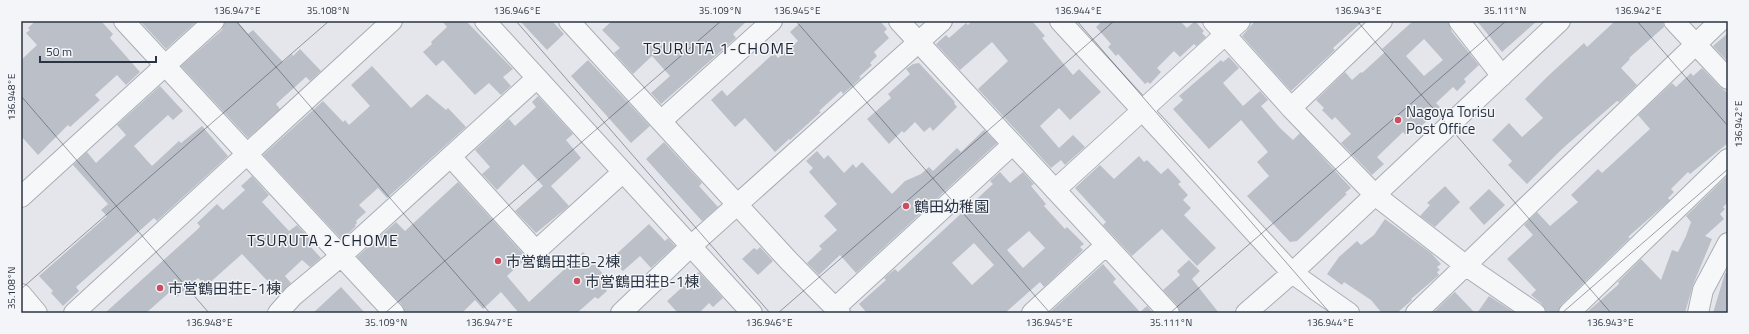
<svg xmlns="http://www.w3.org/2000/svg" width="1749" height="334" viewBox="0 0 1749 334" font-family="'Titillium Web','Noto Sans JP',sans-serif">
	<style>
		.building { fill: #bbc0c8; fill-rule: evenodd }
		.lines { fill: none; stroke-linecap: round; stroke-linejoin: round }
		.minor-casing { stroke: #a9adb5; stroke-width: 22 }
		.minor { stroke: #f6f7f9; stroke-width: 20 }
		.ticks { fill: none; stroke: #2b3443; stroke-width: 1; stroke-opacity: 0.45 }
		.poi-dot { fill: #cc4d5f; stroke: #f3f5f8; stroke-width: 1.5 }
		.labels { text-anchor: middle; dominant-baseline: central; stroke-width: 3; stroke-linejoin: round; paint-order: stroke }
		.poi-label { font-size: 15px; fill: #2b3443; stroke: #f3f5f8; text-anchor: start }
		.neighbourhood-label { font-size: 16px; letter-spacing: 1px; fill: #1d2534; stroke: #f3f5f8 }
		.neatline { fill: none; stroke: #2b3443; stroke-width: 1.5 }
		.ticks-label { font-size: 10px; text-anchor: middle; fill: #2b3443 }
	</style>
	<rect width="100%" height="100%" fill="#e4e6eb"/>
	<path class="building" d="M35,21H101L113,34L110,38L140,72L126,85L117,75L95,95L100,100L70,127L68,125L38,155L21,136V60L37,45L26,33L30,30L28,28Z
		M140,21H197L166,49Z
		M225,21H237L248,34L253,30L283,62L292,54L293,56L300,49L321,71L310,81L306,77L276,104L280,109L248,138L181,66L222,30Z
		M442,21H466L513,69L503,77L511,86L501,95L489,83L475,95L443,60L436,66L423,52L432,44L431,42L447,27Z
		M520,21H552L564,34L547,50Z
		M612,21H747L733,34L736,38L661,104L651,93L670,76L652,56L633,74L614,53L620,48L602,30Z
		M802,21H880L887,29L884,32L889,38L874,52L877,56L870,63L872,65L859,77L861,78L843,94L841,91L819,111L821,112L790,140L789,139L775,152L745,118L735,127L711,100L722,90L727,96L774,53L778,58L798,41L790,32Z
		M972,21H1032L1045,36L1042,38L1073,75L1079,69L1101,92L1070,120L1059,108L1040,126L1059,148L1073,135L1085,147L1065,165L1061,160L1051,168L978,89L1008,61L992,42L960,70L936,44L946,35L949,38L966,23L968,25Z
		M1102,21H1180L1187,28L1195,21L1204,31L1202,33L1206,37L1196,46L1194,44L1180,57L1174,51L1157,68L1161,72L1150,84L1148,82L1145,84L1118,54L1116,56L1108,47L1111,44L1096,27Z
		M1255,21H1363L1333,48L1335,50L1291,91L1242,36Z
		M1413,21H1448L1452,32L1479,65L1464,79L1466,82L1457,91L1453,87L1436,103L1441,108L1419,128L1417,125L1406,135L1403,132L1377,157L1384,164L1372,175L1341,143L1351,134L1335,117L1332,120L1322,110L1324,108L1316,100L1345,72L1352,80L1361,72L1362,73L1385,52L1382,49ZM1424,39L1443,60L1424,76L1406,56Z
		M1477,21H1537L1502,52Z
		M1615,21H1663L1664,27L1629,58L1630,59L1621,68L1637,85L1619,102L1617,101L1562,149L1527,184L1508,165L1512,161L1492,140L1509,123L1522,137L1543,118L1525,99L1548,76L1584,43L1587,47Z
		M1728,33V62L1713,46Z
		M1229,57L1239,68L1223,83L1243,106L1260,91L1268,100L1261,106L1280,128L1293,140L1300,133L1351,188L1345,193L1347,194L1297,241L1290,242L1247,196L1269,176L1257,162L1268,152L1241,120L1209,149L1173,109L1183,100L1179,96L1221,60L1223,62Z
		M588,60L650,126L631,143L571,76Z
		M919,63L955,102L954,103L957,107L933,131L930,127L924,132L915,122L904,133L902,131L889,144L867,119L891,98L888,94L910,74L906,69L913,64Z
		M372,66L411,108L427,94L446,110L448,108L466,127L387,198L378,188L359,205L366,212L356,221L357,223L355,225L356,226L342,240L263,155L323,101L343,122L345,120L349,125L370,106L351,85Z
		M1702,68L1720,87L1728,93V143L1690,174L1688,172L1671,189L1674,192L1668,198L1670,200L1628,237L1630,238L1561,305L1558,313L1546,311L1542,304L1531,295L1536,290L1507,259L1533,235L1524,225L1537,212L1550,226L1578,202L1571,195L1598,169L1602,173L1650,129L1638,115L1672,83L1676,87L1691,73L1693,76Z
		M160,86L183,111L173,120L168,115L134,146L152,166L179,141L181,143L202,126L228,156L157,221L154,218L76,287L79,291L63,306L51,293L53,291L39,276L107,216L101,210L108,204L73,165L87,152L96,163L126,135L117,125Z
		M538,96L573,134L566,140L581,158L551,186L569,206L536,233L515,211L543,186L523,164L497,190L482,174L490,167L475,150L509,119L515,126L536,107L532,102Z
		M984,130L997,143L856,273L840,255L819,275L807,263L822,249L819,246L837,230L824,216L837,204L809,172L813,168L806,161L817,151L824,159L828,155L844,173L853,164L856,168L862,162L892,194L905,181L921,174L929,167L933,171L957,148L961,152Z
		M664,142L702,183L699,186L718,207L702,221L646,159Z
		M1139,156L1144,162L1147,160L1161,174L1168,168L1181,182L1178,184L1188,195L1183,200L1191,208L1184,215L1216,248L1197,266L1162,229L1132,256L1103,225L1106,222L1075,188L1100,165L1114,179Z
		M1000,172L1010,183L1023,172L1034,184L1031,186L1046,204L1044,206L1065,229L1067,227L1084,244L1080,247L1083,250L1044,287L1040,282L1005,313H867L859,304L886,280L884,278L895,269L898,272L993,184L990,181ZM1029,231L1045,248L1023,268L1007,250ZM974,243L994,265L972,285L952,263Z
		M1728,175V202L1723,207L1725,209L1720,214L1724,219L1705,236L1712,239L1693,285L1685,313H1586L1619,284L1618,282L1641,259L1661,280L1672,250L1678,252L1686,236L1691,222L1686,216Z
		M252,176L269,195L262,202L289,231L297,225L316,245H309L321,258L310,267L302,260L285,276L291,283L280,294L242,254L206,286L198,278L177,297L171,291L146,313H105L199,228L200,226L197,223L217,204L223,210L245,190L241,186Z
		M458,182L527,258L507,276L529,302L583,252L606,277L600,283L607,291L598,299L595,297L577,313H517L518,312L501,292L483,309L475,300L462,313H405L402,305L357,257L396,222L405,231Z
		M1445,186L1460,202L1435,227L1420,216L1430,205L1427,203Z
		M1489,189L1505,205L1484,225L1469,208Z
		M1385,219L1431,253L1441,264L1437,267L1440,270L1437,272L1439,275L1411,299L1412,300L1397,313L1381,312L1371,300L1344,282L1342,285L1327,274L1339,257L1357,241L1361,245L1374,235Z
		M649,224L665,241L668,238L675,246L651,268L640,256L623,271L611,259Z
		M760,247L773,261L758,275L742,259L754,248L757,250Z
		M1189,260L1200,271L1192,279L1219,313H1180L1177,305L1163,290L1180,275L1177,271Z
		M1103,264L1116,279L1113,282L1140,312L1147,306L1153,313H1049Z
		M699,272L723,298L713,307L709,303L699,313H678L667,301Z
		M1725,273H1728V313H1713Z
		M341,287L365,313H313Z
		M1455,292L1475,313H1433L1446,300Z
		M1489,296L1515,313H1477Z"/>
	<g class="lines">
		<defs>
			<path id="minor" d="M124,21L394,313
				M485,21L752,313
				M569,21L788,260L840,313
				M899,21L1169,313
				M1060,21L1292,273L1349,313
				M1213,21L1291,108L1375,195L1465,265L1535,313
				M1459,21L1502,76
				M1674,21L1728,79
				M1291,108L1382,21
				M661,121L772,21
				M451,157L536,251L623,172
				M1055,190L1240,21
				M21,197L214,21
				M21,294L37,313
				M835,308L1013,144
				M74,313L392,21
				M278,313L293,296L341,256L537,78
				M621,313L691,246L942,21
				M1032,313L1106,245
				M1246,313L1292,273L1560,21
				M1416,313L1720,21
				M1569,313L1728,159
				M1698,313L1703,290L1728,243"/>
		</defs>
		<use href="#minor" class="minor-casing"/>
		<use href="#minor" class="minor"/>
	</g>
	<path class="ticks" d="M236,21L490,313M516,21L770,313M796,21L1050,313M1077,21L1330,313M1357,21L1611,313M1637,21L1728,126M21,96L209,313M21,289L329,21M385,313L721,21M778,313L1114,21M1170,313L1506,21M1562,313L1728,169"/>
	<g class="poi-dot">
		<circle cx="1398" cy="120" r="4"/>
		<circle cx="906" cy="206" r="4"/>
		<circle cx="498" cy="261" r="4"/>
		<circle cx="577" cy="281" r="4"/>
		<circle cx="160" cy="288" r="4"/>
	</g>
	<g class="labels">
		<g class="poi-label">
			<text x="1406" y="111">Nagoya Torisu<tspan x="1406" dy="17">Post Office</tspan></text>
			<text x="914" y="206">鶴田幼稚園</text>
			<text x="506" y="261">市営鶴田荘B-2棟</text>
			<text x="585" y="281">市営鶴田荘B-1棟</text>
			<text x="168" y="288">市営鶴田荘E-1棟</text>
		</g>
		<g class="neighbourhood-label">
			<text x="719" y="48">TSURUTA 1-CHOME</text>
			<text x="323" y="240">TSURUTA 2-CHOME</text>
		</g>
	</g>
	<rect width="1749" height="334" fill="none" stroke="#f3f5f8" stroke-width="44"/>
	<path d="M40 56v6h116v-6" fill="none" stroke="#2b3443" stroke-width="2"/>
	<text x="46" y="56" font-size="12" fill="#2b3443" stroke="#f3f5f8" stroke-width="3" paint-order="stroke">50 m</text>
	<rect x="22" y="22" width="1705" height="290" class="neatline"/>
	<g class="ticks-label">
		<text x="237" y="14">136.947°E</text>
		<text x="328" y="14">35.108°N</text>
		<text x="517" y="14">136.946°E</text>
		<text x="720" y="14">35.109°N</text>
		<text x="797" y="14">136.945°E</text>
		<text x="1078" y="14">136.944°E</text>
		<text x="1358" y="14">136.943°E</text>
		<text x="1505" y="14">35.111°N</text>
		<text x="1638" y="14">136.942°E</text>
		<text transform="translate(11 97) rotate(-90)" y="4">136.948°E</text>
		<text transform="translate(1738 124) rotate(-90)" y="4">136.942°E</text>
		<text transform="translate(11 288) rotate(-90)" y="4">35.108°N</text>
		<text x="209" y="326">136.948°E</text>
		<text x="386" y="326">35.109°N</text>
		<text x="489" y="326">136.947°E</text>
		<text x="769" y="326">136.946°E</text>
		<text x="1049" y="326">136.945°E</text>
		<text x="1171" y="326">35.111°N</text>
		<text x="1330" y="326">136.944°E</text>
		<text x="1610" y="326">136.943°E</text>
	</g>
</svg>
